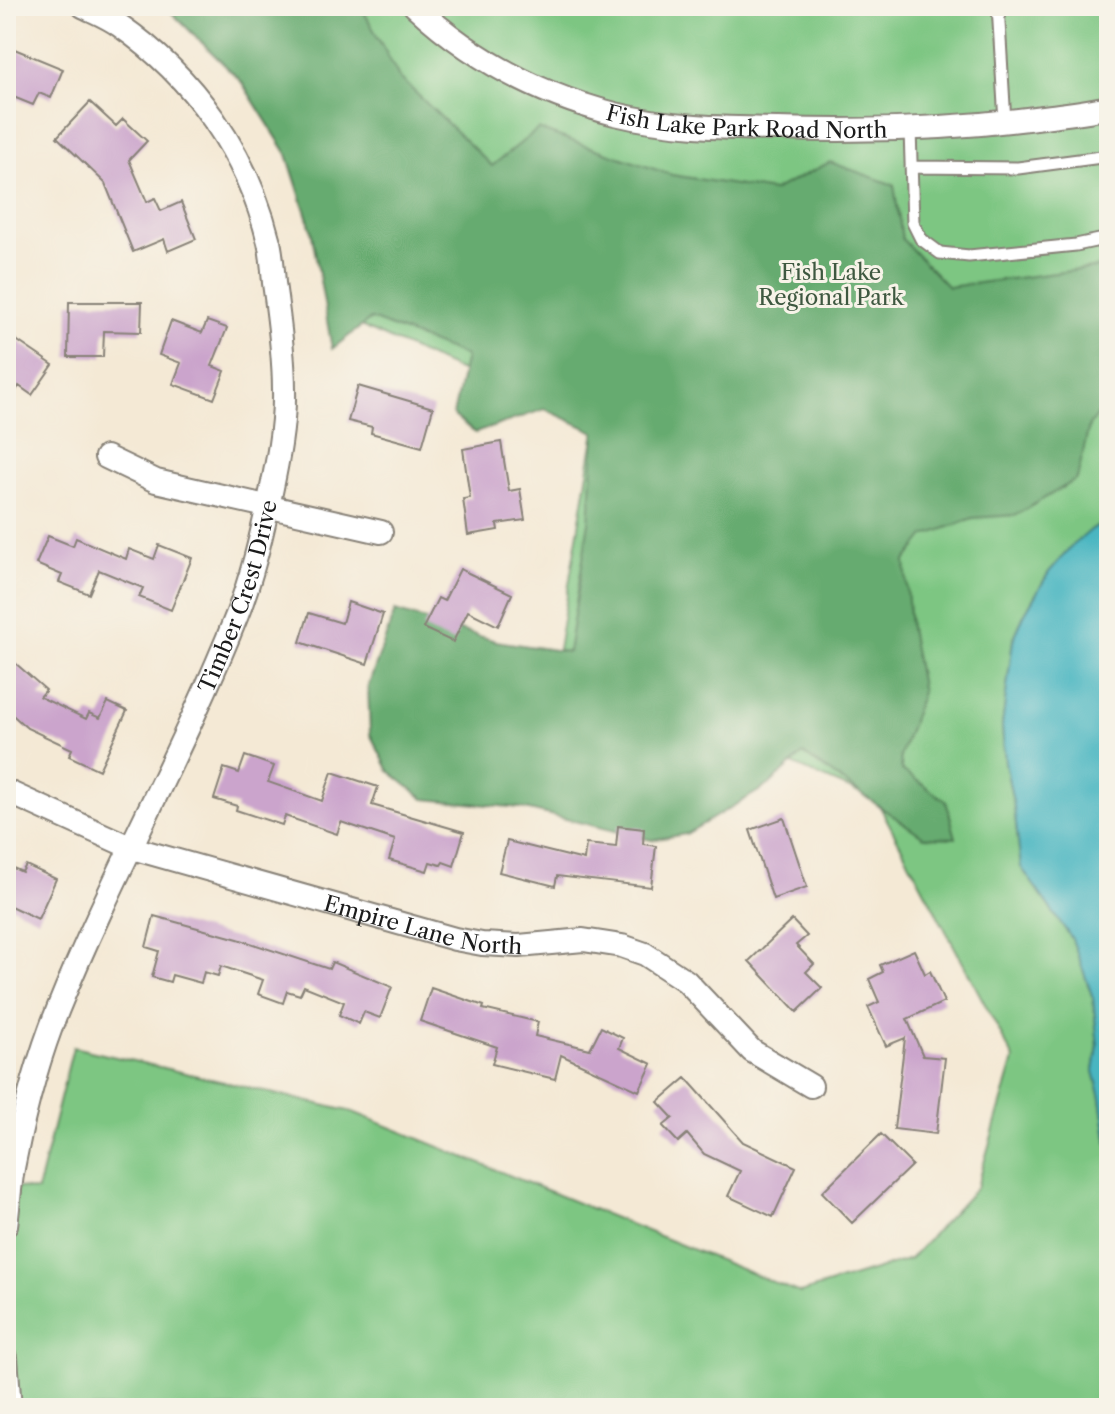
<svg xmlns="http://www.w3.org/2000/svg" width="1115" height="1414" viewBox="0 0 1115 1414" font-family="'Libre Caslon Text',serif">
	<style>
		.green { fill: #7dc682; stroke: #4c714f; stroke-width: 2 }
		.forest { fill: #66ab70; stroke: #416446; stroke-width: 2 }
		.water { fill: #48b6c1; stroke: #32696e; stroke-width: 2 }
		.building { fill: #cba4cc }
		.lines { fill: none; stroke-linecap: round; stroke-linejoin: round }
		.service-casing { stroke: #888278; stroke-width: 15 }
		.minor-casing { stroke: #888278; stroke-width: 26 }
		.service { stroke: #fff; stroke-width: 11 }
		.minor { stroke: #fff; stroke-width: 22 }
		.labels { text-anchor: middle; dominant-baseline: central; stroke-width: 6; stroke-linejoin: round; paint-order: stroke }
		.street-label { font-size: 22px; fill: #1c1c1c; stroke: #f7f3e8 }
		.park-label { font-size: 22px; fill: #3e5840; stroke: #f7f3e8 }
	</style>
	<rect width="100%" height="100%" fill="#f7f3e8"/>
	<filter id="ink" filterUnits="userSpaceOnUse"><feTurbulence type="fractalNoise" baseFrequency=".0125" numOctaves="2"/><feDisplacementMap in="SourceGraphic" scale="16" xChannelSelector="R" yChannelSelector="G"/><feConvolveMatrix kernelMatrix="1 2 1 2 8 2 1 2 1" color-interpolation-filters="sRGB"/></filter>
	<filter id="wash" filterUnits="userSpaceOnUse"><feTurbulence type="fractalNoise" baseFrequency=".006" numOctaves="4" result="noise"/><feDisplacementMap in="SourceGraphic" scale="32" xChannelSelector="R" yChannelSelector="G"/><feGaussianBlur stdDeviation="1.8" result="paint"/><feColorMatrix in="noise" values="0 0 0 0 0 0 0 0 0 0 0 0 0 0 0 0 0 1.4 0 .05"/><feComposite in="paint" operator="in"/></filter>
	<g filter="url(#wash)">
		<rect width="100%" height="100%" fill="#f4e9d5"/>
		<path class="green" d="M165,6H1109V522L1092,529L1049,572L1024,615L1013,640L1002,726L1005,762L1014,807L1021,867L1072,939L1093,998L1098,1046L1094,1071L1101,1098L1109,1151V1408H6V1185L37,1191L73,1047L353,1112L800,1293L910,1259L977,1187L1014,1059L877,801L556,661L595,431L327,311L311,229L287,154L241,81Z"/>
		<path class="forest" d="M165,6H361L399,77L492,166L538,129L672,175L773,191L830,162L894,185L902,239L948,287L1109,266V397L1089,426L1077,479L1016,515L973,518L925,536L905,561L910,628L922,692L900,757L902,770L946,801L956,838L924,837L803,754L769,785L686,834L651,840L521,808L424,799L389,771L370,734L368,687L395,611L496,641L568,652L589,522L595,432L545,409L475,433L453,415L466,356L371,319L332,349L311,229L287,154L241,81Z"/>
		<path class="water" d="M1109,522V1151L1101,1098L1094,1071L1098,1046L1093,998L1072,939L1021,867L1014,807L1005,762L1002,726L1013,640L1024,615L1049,572L1071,547L1092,529Z"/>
		<g id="blocks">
			<path class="building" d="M12,48L63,69L51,98L39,93L33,105L6,94V61Z
				M90,102L116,126L123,119L147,141L129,160L147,202L155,198L161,211L181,202L196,239L168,251L164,239L133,252L105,183L57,137Z
				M69,302H142L141,332L104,331L103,357H68Z
				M171,321L202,333L207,321L227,328L212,366L225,371L214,399L173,384L181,363L159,355Z
				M6,333L53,365L32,395L19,386L6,406Z
				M358,386L433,408L422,447L371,433L372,427L348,421Z
				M501,442L509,491L520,489L525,520L497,524L498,530L468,535L463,499L470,498L463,449Z
				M48,536L73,546L76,538L126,559L129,549L154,559L159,545L192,558L171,610L139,597L143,588L99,570L89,594L59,582L62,575L36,564Z
				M460,569L512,594L498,626L468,611L453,642L423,628L438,598L444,601Z
				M348,602L383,614L367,664L300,642L309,613L342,623Z
				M6,655L46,690L40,697L86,719L89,713L100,718L108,702L127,711L99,770L69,756L72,749L27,728L6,709Z
				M245,756L274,766L268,782L322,801L332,772L378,787L372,805L464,832L454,866L443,862L441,865L430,862L427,871L389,860L395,840L341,822L337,834L285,816L282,825L236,810L237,806L214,799L224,768L239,773Z
				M784,818L807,887L773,899L750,830Z
				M618,826L644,829L643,844L656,846L651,887L557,876L555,886L499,872L507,841L584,860L586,844L616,847Z
				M6,865L22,872L26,865L56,879L38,919L6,904Z
				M154,916L238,939L329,969L332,962L392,987L380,1018L364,1012L359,1024L339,1015L344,1002L304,986L300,995L287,991L283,1003L258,994L263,980L221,966L218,976L204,972L201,983L172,975L170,982L152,977L159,951L146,947Z
				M792,920L807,936L796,945L814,964L806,972L822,988L797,1012L749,961Z
				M914,950L925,974L930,971L944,1002L907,1019L923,1056L945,1058L936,1134L894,1129L905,1038L886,1046L868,1007L879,1002L869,979L883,972L880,965Z
				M431,988L484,1006L483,1009L538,1022L535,1036L590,1049L601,1027L623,1038L619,1048L652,1064L639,1091L561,1055L555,1079L492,1064L497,1047L420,1021Z
				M686,1078L743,1142L796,1167L773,1217L728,1196L740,1171L704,1154L687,1134L678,1142L663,1126L673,1118L658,1102Z
				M881,1134L912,1165L852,1223L822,1192Z"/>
		</g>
	</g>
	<g filter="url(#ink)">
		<use href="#blocks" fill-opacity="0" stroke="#888278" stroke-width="2"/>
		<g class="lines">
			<defs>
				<path id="service" d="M998,6L1005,122
					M910,130L913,223L921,239L940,253L969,256L1076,245L1109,238
					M911,167L1018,168L1109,156"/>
				<g id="minor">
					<path id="s1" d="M415,6C471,58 540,95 615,114C668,127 723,128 777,129C867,132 954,129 1043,117C1065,114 1087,112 1109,107"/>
					<path d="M106,457L156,481L381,532"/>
					<path id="s2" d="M6,791L132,848L455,939L482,944L519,946L583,940L622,946L645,954L686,981L752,1051L811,1086"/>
					<path id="s3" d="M6,1225C9,1203 10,1180 15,1158C25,1108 39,1056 58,1009C112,875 184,749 237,615C252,577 261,537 270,497C277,464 285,425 284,390C284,355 279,318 274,283C273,269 272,255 269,242C247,153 194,77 119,25C108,17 95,12 83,6"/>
					<path d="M6,1358L10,1408"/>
				</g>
			</defs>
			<use href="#service" class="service-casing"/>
			<use href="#minor" class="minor-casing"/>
			<use href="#service" class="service"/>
			<use href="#minor" class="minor"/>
		</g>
	</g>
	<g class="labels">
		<g class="street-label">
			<text stroke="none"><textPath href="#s1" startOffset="362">Fish Lake Park Road North</textPath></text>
			<text stroke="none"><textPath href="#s3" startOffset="674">Timber Crest Drive</textPath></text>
			<text stroke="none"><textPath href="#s2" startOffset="440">Empire Lane North</textPath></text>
		</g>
		<g class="park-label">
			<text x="831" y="272">Fish Lake<tspan x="831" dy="25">Regional Park</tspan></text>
		</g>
	</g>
	<rect width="1115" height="1414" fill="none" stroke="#f7f3e8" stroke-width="32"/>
</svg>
